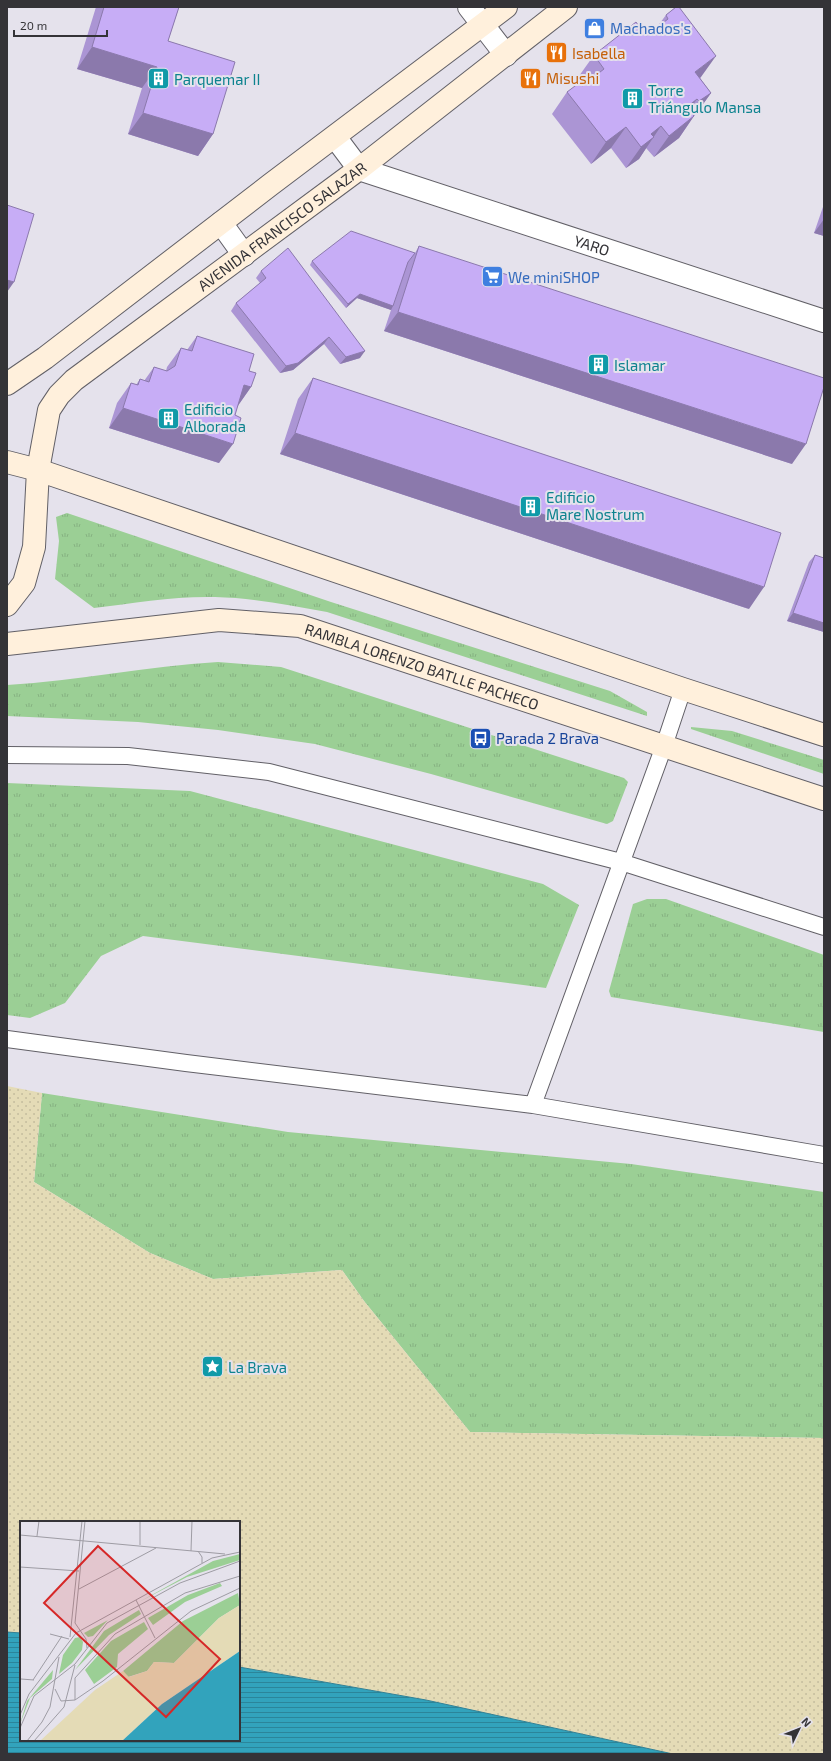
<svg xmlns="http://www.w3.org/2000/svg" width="831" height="1761" viewBox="0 0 831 1761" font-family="'Exo 2',sans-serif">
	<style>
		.grass { fill: url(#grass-tufts) }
		.sand { fill: url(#sand-dots) }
		.water { fill: url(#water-rules); stroke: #338194 }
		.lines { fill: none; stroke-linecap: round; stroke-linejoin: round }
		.lane-casing { stroke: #626067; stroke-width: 18 }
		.street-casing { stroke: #626067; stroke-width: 24 }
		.secondary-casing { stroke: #626067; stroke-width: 24 }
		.lane { stroke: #fff; stroke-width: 16 }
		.street { stroke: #fff; stroke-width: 22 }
		.secondary { stroke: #fff0dc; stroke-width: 22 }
		.wall { fill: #ab95d4 }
		.shaded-wall { fill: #8b79ac }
		.building { fill: #c7adf6; stroke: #8b79ac }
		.labels { text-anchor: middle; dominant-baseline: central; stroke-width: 4; stroke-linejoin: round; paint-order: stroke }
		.shop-label { font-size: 15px; fill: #366cbe; stroke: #e5e2ec; text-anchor: start }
		.food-label { font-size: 15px; fill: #c56008; stroke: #e5e2ec; text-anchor: start }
		.culture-label { font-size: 15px; fill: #0d838f; stroke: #e5e2ec; text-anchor: start }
		.street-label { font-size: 15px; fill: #343337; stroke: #e5e2ec }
		.transit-label { font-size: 15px; fill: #164399; stroke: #e5e2ec; text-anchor: start }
		.inset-road { fill: none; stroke: #9e9ca4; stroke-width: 1 }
		.view { fill: #d62828; fill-opacity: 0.15; stroke: #d62828; stroke-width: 2 }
		.inset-edge { fill: none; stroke: #343337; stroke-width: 2 }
	</style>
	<defs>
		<pattern id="grass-tufts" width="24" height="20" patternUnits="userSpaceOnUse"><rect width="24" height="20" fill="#9bcf95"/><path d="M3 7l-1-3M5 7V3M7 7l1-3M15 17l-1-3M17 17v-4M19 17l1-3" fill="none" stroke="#86b281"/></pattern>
		<pattern id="sand-dots" width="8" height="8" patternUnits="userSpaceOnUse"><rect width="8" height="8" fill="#e4dbb6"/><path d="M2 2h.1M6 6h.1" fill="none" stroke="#c4bc9d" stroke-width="1.8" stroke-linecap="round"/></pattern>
		<pattern id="water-rules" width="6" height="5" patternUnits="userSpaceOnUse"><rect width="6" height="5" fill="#32a3bc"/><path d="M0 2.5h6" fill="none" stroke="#2b859a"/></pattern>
	</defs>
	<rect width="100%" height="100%" fill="#e5e2ec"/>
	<path class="grass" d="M67,513L331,602L610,691L647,712V716L327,612C290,605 253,598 215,597C175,596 134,603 94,608L55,579L59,541L56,517Z
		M218,662L281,667L624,778L628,782L613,821L607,824L431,774L315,744L218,730L138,722L7,716V685C78,681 147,666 218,662Z
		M691,727L732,731L824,760V774L691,729Z
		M7,783L190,791L543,884L579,905L546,988L143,936L101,956L65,1003L30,1018L7,1015Z
		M647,899H666L824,955V1032L611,997L609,991L633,904Z
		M42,1093L288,1132L631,1164L824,1192V1438L470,1432L364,1301L342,1270L213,1279L150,1253L34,1182Z"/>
	<path class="sand" d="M7,1086L42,1093L34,1182L150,1253L213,1279L342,1270L364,1301L470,1432L824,1438V1754H673L426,1700L239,1667V1522H21V1633L7,1632Z"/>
	<path class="water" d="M7,1632L21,1633V1740H239V1667L426,1700L673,1754H7Z"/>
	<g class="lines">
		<defs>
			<path id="lane" d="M7,755L128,756L269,772L621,862L824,927
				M7,1039L186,1063L533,1105L824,1155
				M533,1105L664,746L683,689"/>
			<g id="street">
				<path d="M469,7L506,55"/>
				<path id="s1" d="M335,137L359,169L824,321"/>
				<path d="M221,223L244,255"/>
			</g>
			<g id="secondary">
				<path d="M7,384L45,358L270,185L506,7"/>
				<path d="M7,462L38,470L683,689L824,735"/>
				<path id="s2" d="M7,605L24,583L34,547L38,470L49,410L59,395L74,380L359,169L566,7"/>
				<path id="s3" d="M7,644L219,620L300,626L824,799"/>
			</g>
		</defs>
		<use href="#lane" class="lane-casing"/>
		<use href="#street" class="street-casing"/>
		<use href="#secondary" class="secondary-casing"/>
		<use href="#lane" class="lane"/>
		<use href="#street" class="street"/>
		<use href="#secondary" class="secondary"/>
	</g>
	<path class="wall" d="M96,7H179L168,41L213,134L198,156L128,134L142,88L77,69Z
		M676,7L701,77L700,78L711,93L696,114L694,116L679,138L654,157L646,148L639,159L626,168L611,148L591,164L552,114L567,92L582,86L584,84L579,76L594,55L646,36L657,27L666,15Z
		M824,204V236L814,233Z
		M419,246L792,464L384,331L391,310L357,298L346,308L310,265L312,261L415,253Z
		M261,271L360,358L340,364L324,344L293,370L280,373L231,311L236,303L260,283L256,278Z
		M197,336L249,371L251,387L237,407L219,463L109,428L117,403L131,383L136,385L140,379L144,381L154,367L166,371L167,367L181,348L187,350Z
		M313,378L749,609L280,454L298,399Z
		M815,555L824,632L787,621L809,562Z"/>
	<path class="shaded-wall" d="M92,47L157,67L142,88L77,69Z
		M716,56L701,77L680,93L695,72Z
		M711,93L696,114L684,123L699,101Z
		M697,99L682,121L687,107Z
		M143,113L213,134L198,156L128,134Z
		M694,116L679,138L654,157L669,136Z
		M661,126L639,159L626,168L641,147L651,134Z
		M626,127L611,148L591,164L606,142Z
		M824,219V236L814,233Z
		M7,280L14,282L7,292Z
		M360,294L393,306L391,310L357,298L346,308L348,304Z
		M398,312L806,444L792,464L384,331Z
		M329,337L324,344L293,370L280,373L286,366Z
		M365,351L360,358L340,364L346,357Z
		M244,385L251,387L237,407Z
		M123,408L233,444L219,463L109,428Z
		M295,433L764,587L749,609L280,454Z
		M793,613L824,623V632L787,621Z"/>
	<path class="building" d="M104,7H179L168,41L235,62L213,134L143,113L157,67L92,47Z
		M676,7H679L716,56L695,72L711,93L699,101L697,99L687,107L694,116L669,136L661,126L651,134L654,137L641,147L626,127L606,142L567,92L579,83L582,86L604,69L594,55L636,22L646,36L668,19L666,15Z
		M7,205L34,214L14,282L7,280Z
		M351,231L415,253L408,262L393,306L360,294L348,304L312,261Z
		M419,246L824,378V387L806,444L398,312Z
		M288,248L365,351L346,357L329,337L298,363L286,366L236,303L266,278L261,271Z
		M197,336L254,354L249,371L256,373L251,387L244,385L235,415L241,418L233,444L123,408L131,383L138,385L140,379L149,382L154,367L167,371L175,366L181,348L192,351Z
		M313,378L781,533L764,587L295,433Z
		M815,555L824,558V623L793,613Z"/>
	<defs>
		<symbol id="shop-square" viewBox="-11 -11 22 22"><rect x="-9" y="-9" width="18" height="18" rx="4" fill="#3f7fe0" stroke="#e5e2ec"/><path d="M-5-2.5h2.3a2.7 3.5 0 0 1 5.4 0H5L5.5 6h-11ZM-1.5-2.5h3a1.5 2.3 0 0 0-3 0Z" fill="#fff"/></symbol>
		<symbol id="restaurant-square" viewBox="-11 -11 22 22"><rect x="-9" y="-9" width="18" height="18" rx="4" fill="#e8710a" stroke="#e5e2ec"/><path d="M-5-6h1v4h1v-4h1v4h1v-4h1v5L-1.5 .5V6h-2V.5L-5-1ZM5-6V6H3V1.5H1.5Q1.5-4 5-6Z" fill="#fff"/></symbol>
		<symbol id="building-square" viewBox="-11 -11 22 22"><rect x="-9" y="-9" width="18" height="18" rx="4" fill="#0f9aa8" stroke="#e5e2ec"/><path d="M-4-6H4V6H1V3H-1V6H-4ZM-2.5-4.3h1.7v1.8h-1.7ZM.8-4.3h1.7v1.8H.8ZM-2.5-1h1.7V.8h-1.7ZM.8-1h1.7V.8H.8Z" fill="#fff"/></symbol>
		<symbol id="supermarket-square" viewBox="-11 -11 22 22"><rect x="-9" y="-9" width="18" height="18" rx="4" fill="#3f7fe0" stroke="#e5e2ec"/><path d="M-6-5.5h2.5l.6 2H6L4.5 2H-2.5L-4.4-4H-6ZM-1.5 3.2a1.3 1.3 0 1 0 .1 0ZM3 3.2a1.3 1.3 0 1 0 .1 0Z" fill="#fff"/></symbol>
		<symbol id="bus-square" viewBox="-11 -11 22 22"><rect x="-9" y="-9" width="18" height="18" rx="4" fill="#1a4fb4" stroke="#e5e2ec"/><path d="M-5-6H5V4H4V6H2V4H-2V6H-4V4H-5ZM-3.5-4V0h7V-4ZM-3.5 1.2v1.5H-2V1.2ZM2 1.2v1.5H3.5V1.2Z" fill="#fff"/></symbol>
		<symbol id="sight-square" viewBox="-11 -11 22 22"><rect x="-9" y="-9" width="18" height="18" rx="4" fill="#0f9aa8" stroke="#e5e2ec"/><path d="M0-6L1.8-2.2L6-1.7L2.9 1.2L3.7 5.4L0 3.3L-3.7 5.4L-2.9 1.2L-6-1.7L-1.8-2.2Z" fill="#fff"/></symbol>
	</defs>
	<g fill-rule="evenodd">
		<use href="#shop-square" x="582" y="16" width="25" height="25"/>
		<use href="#restaurant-square" x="544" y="40" width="25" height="25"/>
		<use href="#restaurant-square" x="518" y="66" width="25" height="25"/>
		<use href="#building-square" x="146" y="66" width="25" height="25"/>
		<use href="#building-square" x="620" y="86" width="25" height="25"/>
		<use href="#supermarket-square" x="480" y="264" width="25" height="25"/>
		<use href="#building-square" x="586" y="352" width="25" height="25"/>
		<use href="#building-square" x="156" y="406" width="25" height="25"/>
		<use href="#building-square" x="518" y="494" width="25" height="25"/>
		<use href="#bus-square" x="468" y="726" width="25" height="25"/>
		<use href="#sight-square" x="200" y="1354" width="25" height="25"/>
	</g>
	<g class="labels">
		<g class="shop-label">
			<text x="610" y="28">Machados's</text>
			<text x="508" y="277">We miniSHOP</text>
		</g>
		<g class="food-label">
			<text x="572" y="53">Isabella</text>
			<text x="546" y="78">Misushi</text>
		</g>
		<g class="culture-label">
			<text x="174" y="79">Parquemar II</text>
			<text x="648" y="90">Torre<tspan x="648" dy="17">Triángulo Mansa</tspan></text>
			<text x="614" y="365">Islamar</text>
			<text x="184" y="409">Edificio<tspan x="184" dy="17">Alborada</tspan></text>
			<text x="546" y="497">Edificio<tspan x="546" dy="17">Mare Nostrum</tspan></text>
			<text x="228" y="1367">La Brava</text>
		</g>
		<g class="street-label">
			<text stroke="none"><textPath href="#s2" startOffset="501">AVENIDA FRANCISCO SALAZAR</textPath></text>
			<text stroke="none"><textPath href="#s1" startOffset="285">YARO</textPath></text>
			<text stroke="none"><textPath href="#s3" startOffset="423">RAMBLA LORENZO BATLLE PACHECO</textPath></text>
		</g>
		<g class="transit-label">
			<text x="496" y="738">Parada 2 Brava</text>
		</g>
	</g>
	<g transform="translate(20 1521)">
		<rect width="220" height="220" fill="#e5e2ec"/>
		<path d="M220,33V39L167,56L119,81L193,40ZM200,62L202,65L165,81L133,104L128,97L168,74ZM218,72L220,84L199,97L154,142L134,141L127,150L108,156L103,150L163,100ZM116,84L88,99L73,115L68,116L64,112ZM119,89L121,93L89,114L55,149L84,110ZM124,101L128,108L98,133L97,146L74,163L65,149L91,120ZM60,116L63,121L62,129L52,142L39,153L43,134L55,117ZM33,149L32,158L10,177L0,203L7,180Z" fill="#9bcf95"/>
		<path d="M220,84V130L142,183L102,220H20L75,169L103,150L109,156L127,150L134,141L154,142L199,97Z" fill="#e4dbb6"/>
		<path d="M220,130V220H102L142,183Z" fill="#32a3bc"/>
		<path class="inset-road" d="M65,0L55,102L66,118L67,127M0,14L205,33M17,15L19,0M120,24V0M171,30L172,0M178,30L182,36V42M0,46L59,50M59,68L136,27M116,79L135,117M30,113L49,118M50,116L62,0M1,158L14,159M13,159L42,115M35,168L41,180L55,179L83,160L171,90L220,67M55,179V157L95,113L165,72L220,55M0,194L9,173L56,112L192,37L220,31M0,207L14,175L55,143L87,102L160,62L220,40M7,220L22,201L30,186L39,136M14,220L44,186L55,144"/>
		<path class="view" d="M78,25L200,138L146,196L24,82Z"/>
		<rect width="220" height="220" class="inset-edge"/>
	</g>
	<rect width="831" height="1761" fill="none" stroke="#343337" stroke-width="16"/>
	<g transform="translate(799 1729) rotate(47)" stroke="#e5e2ec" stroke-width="3" paint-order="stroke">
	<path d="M0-3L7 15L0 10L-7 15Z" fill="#343337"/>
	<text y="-6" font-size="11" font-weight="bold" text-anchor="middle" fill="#343337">N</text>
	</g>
	<path d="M14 30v6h93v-6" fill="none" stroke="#343337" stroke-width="2"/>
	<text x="20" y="30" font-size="12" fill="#343337" stroke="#e5e2ec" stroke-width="3" paint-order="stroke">20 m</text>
</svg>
